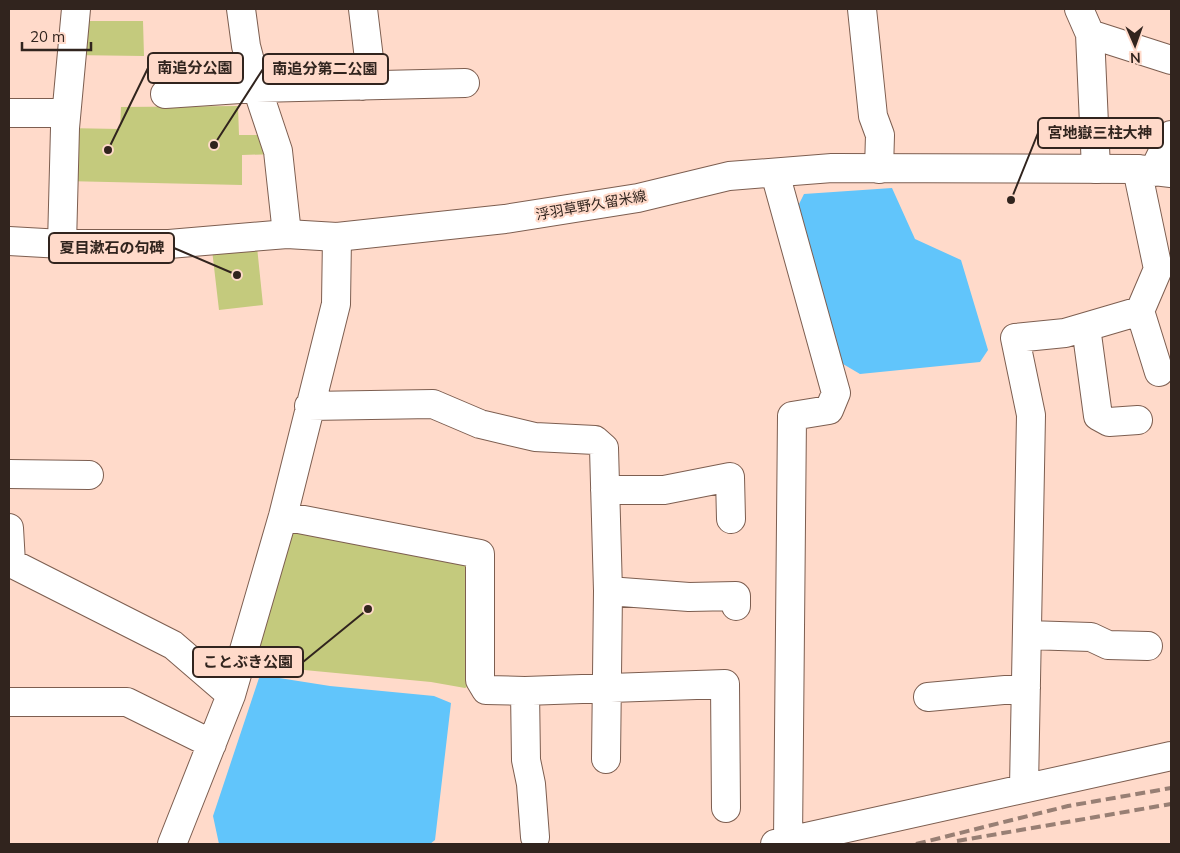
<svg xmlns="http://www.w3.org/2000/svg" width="1180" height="853" viewBox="0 0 1180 853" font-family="Mulish,'Noto Sans JP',sans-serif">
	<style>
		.green { fill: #c4ca7d }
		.water { fill: #61c5fb }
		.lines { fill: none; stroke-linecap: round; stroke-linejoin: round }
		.minor-casing { stroke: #7d5e50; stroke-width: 30 }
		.major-casing { stroke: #7d5e50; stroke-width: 30 }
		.minor { stroke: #fff; stroke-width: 28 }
		.major { stroke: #fff; stroke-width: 28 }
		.rail { stroke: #987f74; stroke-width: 4; stroke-dasharray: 10 5; stroke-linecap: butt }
		.labels { text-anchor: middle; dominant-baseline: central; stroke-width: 4.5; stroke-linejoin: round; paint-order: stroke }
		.street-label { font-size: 14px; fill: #31241e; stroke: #ffdaca }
		.leader { fill: none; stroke: #31241e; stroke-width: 2 }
		.callout-dot { fill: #31241e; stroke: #ffdaca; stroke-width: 2 }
		.callout { fill: #ffdaca; stroke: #31241e; stroke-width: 2 }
		.callout-label { font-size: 15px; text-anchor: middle; font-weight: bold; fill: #31241e }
	</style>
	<rect width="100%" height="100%" fill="#ffdaca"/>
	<path class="green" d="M75,21H143L144,56L71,55Z
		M238,106L239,135H273L279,154L242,155V185L64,181L65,128L120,129L121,107Z
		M256,237L263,305L219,310L211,241Z
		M283,516L480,554V680L465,688L431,682L240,664Z"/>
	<path class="water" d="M892,188L915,239L961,260L988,350L980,362L860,374L843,364L797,208L804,194Z
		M260,675L330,686L434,696L451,703L435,840L430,844H219L213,816Z"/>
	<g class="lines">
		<defs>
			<path id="minor" d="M241,9L246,46L257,88L278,151L287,234
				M363,9L370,67L363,86
				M862,9L873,116L880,135L879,169
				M1079,9L1090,34L1096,169
				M1090,34L1171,60
				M165,94L257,88L465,83
				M9,113H66
				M1153,172L1171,135
				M775,173L836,393L829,410L792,416L788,841
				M62,244L65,128L76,9
				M1140,311L1159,372
				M1086,327L1098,416L1109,422L1138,420
				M309,406L433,404L480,424L535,437L595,440L604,448L608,591L606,759
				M9,474L89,475
				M605,490H664L730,477L731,519
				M283,516L480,554V680L486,690L525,691L725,684L726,808
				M9,528L11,563L173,645L231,695
				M608,591L689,597L736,596V606
				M1027,635L1091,637L1108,645L1148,646
				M525,691L526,760L531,784L535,837
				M928,697L1026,688
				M9,702H127L212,744
				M1024,787L1031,415L1015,338L1065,333L1140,311L1158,269L1137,169
				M172,844L231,695L283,516L336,304L337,237
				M775,844L1171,756"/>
			<path id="major" d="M9,241L62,244H169L287,234L337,237L505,219L638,198L729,176L832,168L1137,169L1171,173"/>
		</defs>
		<use href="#minor" class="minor-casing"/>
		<use href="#major" class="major-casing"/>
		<use href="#minor" class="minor"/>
		<use href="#major" class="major"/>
		<path class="rail" d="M957,841L1171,804
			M916,844L1068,806L1171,788"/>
	</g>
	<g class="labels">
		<g class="street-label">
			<text transform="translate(591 205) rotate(-10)">浮羽草野久留米線</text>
		</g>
	</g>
	<path class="leader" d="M108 150L148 68M214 145L263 69M1011 200L1038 133M237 275L174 248M368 609L303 662"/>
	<g class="callout-dot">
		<circle cx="108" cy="150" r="5"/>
		<circle cx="214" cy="145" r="5"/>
		<circle cx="1011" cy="200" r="5"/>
		<circle cx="237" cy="275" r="5"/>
		<circle cx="368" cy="609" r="5"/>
	</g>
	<g class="callout">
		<rect x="148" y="53" width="95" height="30" rx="5"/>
		<rect x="263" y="54" width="125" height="30" rx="5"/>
		<rect x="1038" y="118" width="125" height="30" rx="5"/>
		<rect x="49" y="233" width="125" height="30" rx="5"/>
		<rect x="193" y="647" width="110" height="30" rx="5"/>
	</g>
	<g class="callout-label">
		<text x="195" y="73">南追分公園</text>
		<text x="325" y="74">南追分第二公園</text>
		<text x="1100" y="138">宮地嶽三柱大神</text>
		<text x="112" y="253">夏目漱石の句碑</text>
		<text x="248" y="667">ことぶき公園</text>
	</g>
	<rect width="1180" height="853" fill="none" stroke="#31241e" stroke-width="20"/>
	<g transform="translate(1135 45) rotate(178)" stroke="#ffdaca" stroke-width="4" paint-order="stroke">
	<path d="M0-4L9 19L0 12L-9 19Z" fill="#31241e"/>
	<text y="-8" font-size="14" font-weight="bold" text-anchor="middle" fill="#31241e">N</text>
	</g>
	<path d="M22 42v8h69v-8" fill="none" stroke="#31241e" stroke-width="2.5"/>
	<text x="30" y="42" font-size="15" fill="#31241e" stroke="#ffdaca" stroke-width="4" paint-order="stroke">20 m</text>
</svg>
